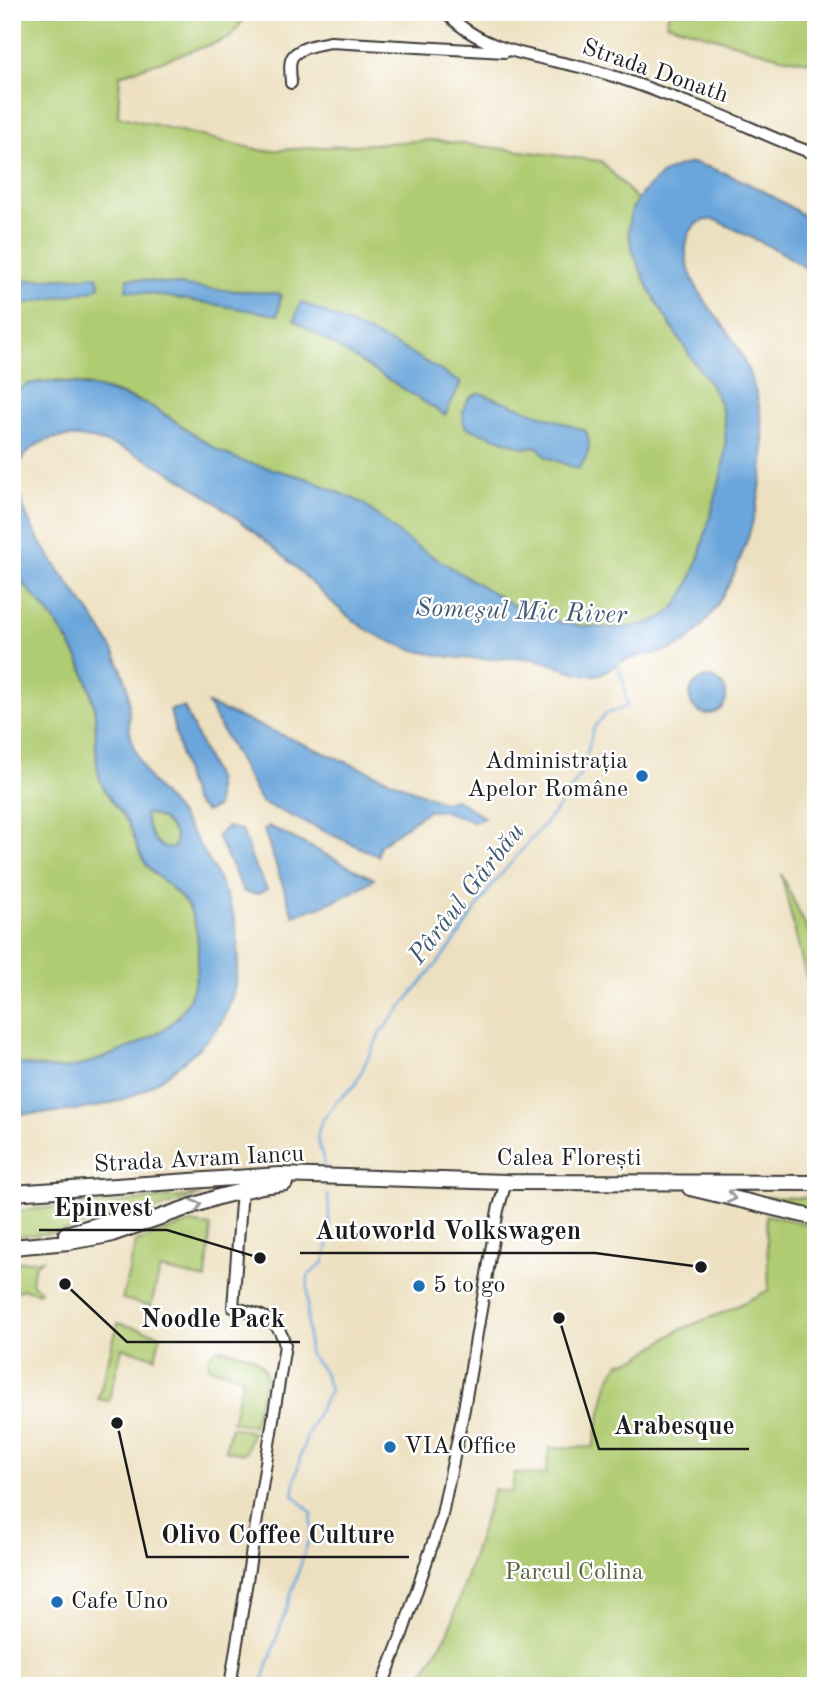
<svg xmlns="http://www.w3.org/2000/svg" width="828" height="1698" viewBox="0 0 828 1698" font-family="'Old Standard TT',serif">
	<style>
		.green { fill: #b0cc72; stroke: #667447; stroke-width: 2 }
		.water { fill: #6ba6db; stroke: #44617c; stroke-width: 2; fill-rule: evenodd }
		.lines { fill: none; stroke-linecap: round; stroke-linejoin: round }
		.stream { stroke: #6ba6db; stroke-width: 2.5 }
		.minor-casing { stroke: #3b3935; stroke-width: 14 }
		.major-casing { stroke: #3b3935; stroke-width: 18 }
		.minor { stroke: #fff; stroke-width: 10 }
		.major { stroke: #fff; stroke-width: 14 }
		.oneway { stroke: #999 }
		.poi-dot { fill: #1f6fb2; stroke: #fff; stroke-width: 2.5 }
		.labels { text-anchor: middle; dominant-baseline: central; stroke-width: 5; stroke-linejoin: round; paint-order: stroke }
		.street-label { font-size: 24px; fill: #1c1c1c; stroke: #fff }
		.poi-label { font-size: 24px; fill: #1c1c1c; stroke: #fff; text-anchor: start }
		.park-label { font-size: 24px; fill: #57623e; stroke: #fff }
		.water-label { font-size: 26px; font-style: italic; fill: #405a72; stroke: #fff }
		.leader { fill: none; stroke: #1c1c1c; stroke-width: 2.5 }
		.callout-dot { fill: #1c1c1c; stroke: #fff; stroke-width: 2.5 }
		.callout-label { font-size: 26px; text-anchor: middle; font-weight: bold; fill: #1c1c1c; stroke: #fff; stroke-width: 5; stroke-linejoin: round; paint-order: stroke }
	</style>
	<rect width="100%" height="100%" fill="#fff"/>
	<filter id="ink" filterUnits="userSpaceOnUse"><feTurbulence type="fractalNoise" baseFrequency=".0143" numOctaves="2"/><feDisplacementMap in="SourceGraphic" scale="14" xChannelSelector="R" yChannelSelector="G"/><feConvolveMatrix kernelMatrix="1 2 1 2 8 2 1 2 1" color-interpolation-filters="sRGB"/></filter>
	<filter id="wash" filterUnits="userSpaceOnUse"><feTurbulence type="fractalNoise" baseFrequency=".00686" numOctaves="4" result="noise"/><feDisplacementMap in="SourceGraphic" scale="28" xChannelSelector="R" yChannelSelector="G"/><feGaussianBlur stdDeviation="1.57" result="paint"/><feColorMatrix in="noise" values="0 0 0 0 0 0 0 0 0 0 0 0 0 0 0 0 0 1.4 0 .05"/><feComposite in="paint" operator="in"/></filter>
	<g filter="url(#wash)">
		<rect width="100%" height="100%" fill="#ede0c0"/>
		<path class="green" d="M12,12H249L230,38L120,75L118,116L264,151L432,140L601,161L637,199C632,209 629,218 629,230C629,262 674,331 692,359C702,373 715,388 720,404C727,424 727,448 724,468C713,504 696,594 667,614C636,636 572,627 538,617C523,613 509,604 495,596C472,584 448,572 425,559C356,523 285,490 218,451C197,438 178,421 157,409C130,394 53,371 24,386C20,389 16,393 12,397Z
			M669,12H816V63L780,57L666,23Z
			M12,572C49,608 85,654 94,706C98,731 93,757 101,780C106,798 121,809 129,825C136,839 138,856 149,868C161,881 177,890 187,905C197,921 199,939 198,957C196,1015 167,1033 116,1053C101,1058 86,1065 70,1068C51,1072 32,1063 12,1064Z
			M145,813C161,816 169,823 176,837L174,848C155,852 147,828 145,813Z
			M781,874L816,948V972L806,977Z
			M201,1195L158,1209L140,1210L60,1232L12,1237V1211Z
			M746,1197L816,1198V1214Z
			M766,1215L816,1226V1686H415L449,1631L494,1489L512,1492L514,1473L546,1475L549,1448L593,1447L608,1383L618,1364L639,1357L679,1330L727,1311L769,1290Z
			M190,1223L211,1226L206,1279L160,1269L151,1306L122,1299L136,1242Z
			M42,1260L35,1265L31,1282L41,1291L39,1293L24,1289L12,1293V1262Z
			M118,1323L161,1335L155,1357L122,1348L109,1401L98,1399Z
			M218,1348C236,1353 263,1353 266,1376L253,1426L232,1422L243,1377L208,1367L210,1355Z
			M231,1427L252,1432L246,1452L241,1454L225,1450Z"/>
		<path class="water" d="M694,163C739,175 778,198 816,224V275L781,252L716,220C686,216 681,249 690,272C699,299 721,319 735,343C779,421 767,498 733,576C723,598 698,639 675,648C659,655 640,653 624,661C614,665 606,673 596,675C576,678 548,658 525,658C514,657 504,659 493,659C452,660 408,653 371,632C338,613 313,582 284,557C235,514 125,426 57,438C43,440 29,447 22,460C0,505 69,581 93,617C107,638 125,667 128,693C130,703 128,714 129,724C130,741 138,758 146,773C155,789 169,800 179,814C199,842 219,875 230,906C243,939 240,988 223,1019C210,1043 161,1082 136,1094C99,1111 52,1114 12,1114V1064C32,1063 51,1072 70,1068C87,1065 105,1057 121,1051C170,1032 196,1012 198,957C199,939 197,921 187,905C177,890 161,881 149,868C138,856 136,839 129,825C121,809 106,798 100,780C93,757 98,731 94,706C85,654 48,609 12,572V397L24,386L33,383L59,382L98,388L145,403L159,411L219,451L242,461L306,478L363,503L401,536L419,548L523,611C561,627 651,642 678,603C696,578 702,543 711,514C721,478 732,443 721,405C715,389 703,374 693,360C672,328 634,272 629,233C627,217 634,202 645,190C659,175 673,165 694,163ZM145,813C161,816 169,823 176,837L174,848C155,851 147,829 145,813Z
			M97,276L100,286L91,291L12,306V281Z
			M128,278L209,289L281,294L278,315L126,290Z
			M301,302L404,349L461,383L445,415L294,320Z
			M480,393L586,431C592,445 588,458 578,469L546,457L540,449L534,446L525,448L465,427C460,412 464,397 480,393Z
			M690 696a18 18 0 1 1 36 0a18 18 0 1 1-36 0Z
			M208,704L442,802L456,799L485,818L473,822L444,811H427L380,845L378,856L261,802Z
			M184,707L217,781V807L206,812L194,802L187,782L170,710Z
			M269,826L374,879C348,897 323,907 293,915L264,830Z
			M227,827L242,830L252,860L267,889L258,894L244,892L217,836Z"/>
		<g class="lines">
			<path class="stream" d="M326,1169L317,1137L321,1122L336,1102L355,1085L380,1033L453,944L492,885L564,801L583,770L593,729L605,714L627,706L624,683L617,663
				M261,1686L311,1533L312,1513L293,1495C299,1451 308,1428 330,1390L324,1372L309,1354L307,1311L308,1276L324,1262L330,1236L328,1196"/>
		</g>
	</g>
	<g filter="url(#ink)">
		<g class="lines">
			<defs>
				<path id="minor" d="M446,12C483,54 542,56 592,70C628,79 662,94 697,106C738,120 775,141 816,154
					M291,83C291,77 289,67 291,60C295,47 320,44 331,42L505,52
					M230,1686L285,1345C278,1315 258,1315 233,1307L242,1190
					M382,1686L401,1637L441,1519L464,1409L498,1210L506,1182"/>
				<path id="major" d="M690,1188L816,1218
					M12,1193L280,1175L506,1182L816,1183
					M66,1234L118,1219L145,1218
					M12,1247L69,1242L109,1235L218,1197L262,1186L285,1183"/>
			</defs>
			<use href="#minor" class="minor-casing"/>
			<use href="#major" class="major-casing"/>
			<use href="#minor" class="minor"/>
			<use href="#major" class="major"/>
		</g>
		<defs><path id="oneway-chevron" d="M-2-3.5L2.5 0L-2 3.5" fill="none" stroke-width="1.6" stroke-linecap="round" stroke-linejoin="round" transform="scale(1.75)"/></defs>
		<g class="oneway">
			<use href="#oneway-chevron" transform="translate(731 1198) rotate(13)"/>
			<use href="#oneway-chevron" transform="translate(197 1205) rotate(-20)"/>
		</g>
	</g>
	<g class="poi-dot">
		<circle cx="642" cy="776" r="7"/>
		<circle cx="419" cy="1286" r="7"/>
		<circle cx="390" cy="1447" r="7"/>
		<circle cx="57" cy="1602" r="7"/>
	</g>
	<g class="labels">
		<g class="street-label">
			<text transform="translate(655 72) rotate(19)">Strada Donath</text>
			<text x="569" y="1159">Calea Florești</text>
			<text transform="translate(199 1160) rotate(-3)">Strada Avram Iancu</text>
		</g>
		<g class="poi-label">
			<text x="628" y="762" text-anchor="end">Administrația<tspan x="628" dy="28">Apelor Române</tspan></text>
			<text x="433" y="1286">5 to go</text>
			<text x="404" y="1447">VIA Office</text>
			<text x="71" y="1602">Cafe Uno</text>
		</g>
		<g class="park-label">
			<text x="574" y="1573">Parcul Colina</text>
		</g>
		<g class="water-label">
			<text transform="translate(521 612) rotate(2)">Someşul Mic River</text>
			<text transform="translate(467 894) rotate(-52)">Pârâul Gârbău</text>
		</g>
	</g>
	<path class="leader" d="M260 1258L167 1230H39M701 1267L595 1253H300M65 1284L127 1342H300M559 1318L599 1449H749M117 1423L147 1557H409"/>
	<g class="callout-dot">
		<circle cx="260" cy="1258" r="7"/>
		<circle cx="701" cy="1267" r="7"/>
		<circle cx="65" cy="1284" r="7"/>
		<circle cx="559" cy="1318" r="7"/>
		<circle cx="117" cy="1423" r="7"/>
	</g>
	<g class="callout-label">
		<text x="103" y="1216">Epinvest</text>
		<text x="448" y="1239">Autoworld Volkswagen</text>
		<text x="213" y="1327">Noodle Pack</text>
		<text x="674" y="1434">Arabesque</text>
		<text x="278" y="1543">Olivo Coffee Culture</text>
	</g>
	<rect width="828" height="1698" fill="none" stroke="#fff" stroke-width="42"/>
</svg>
